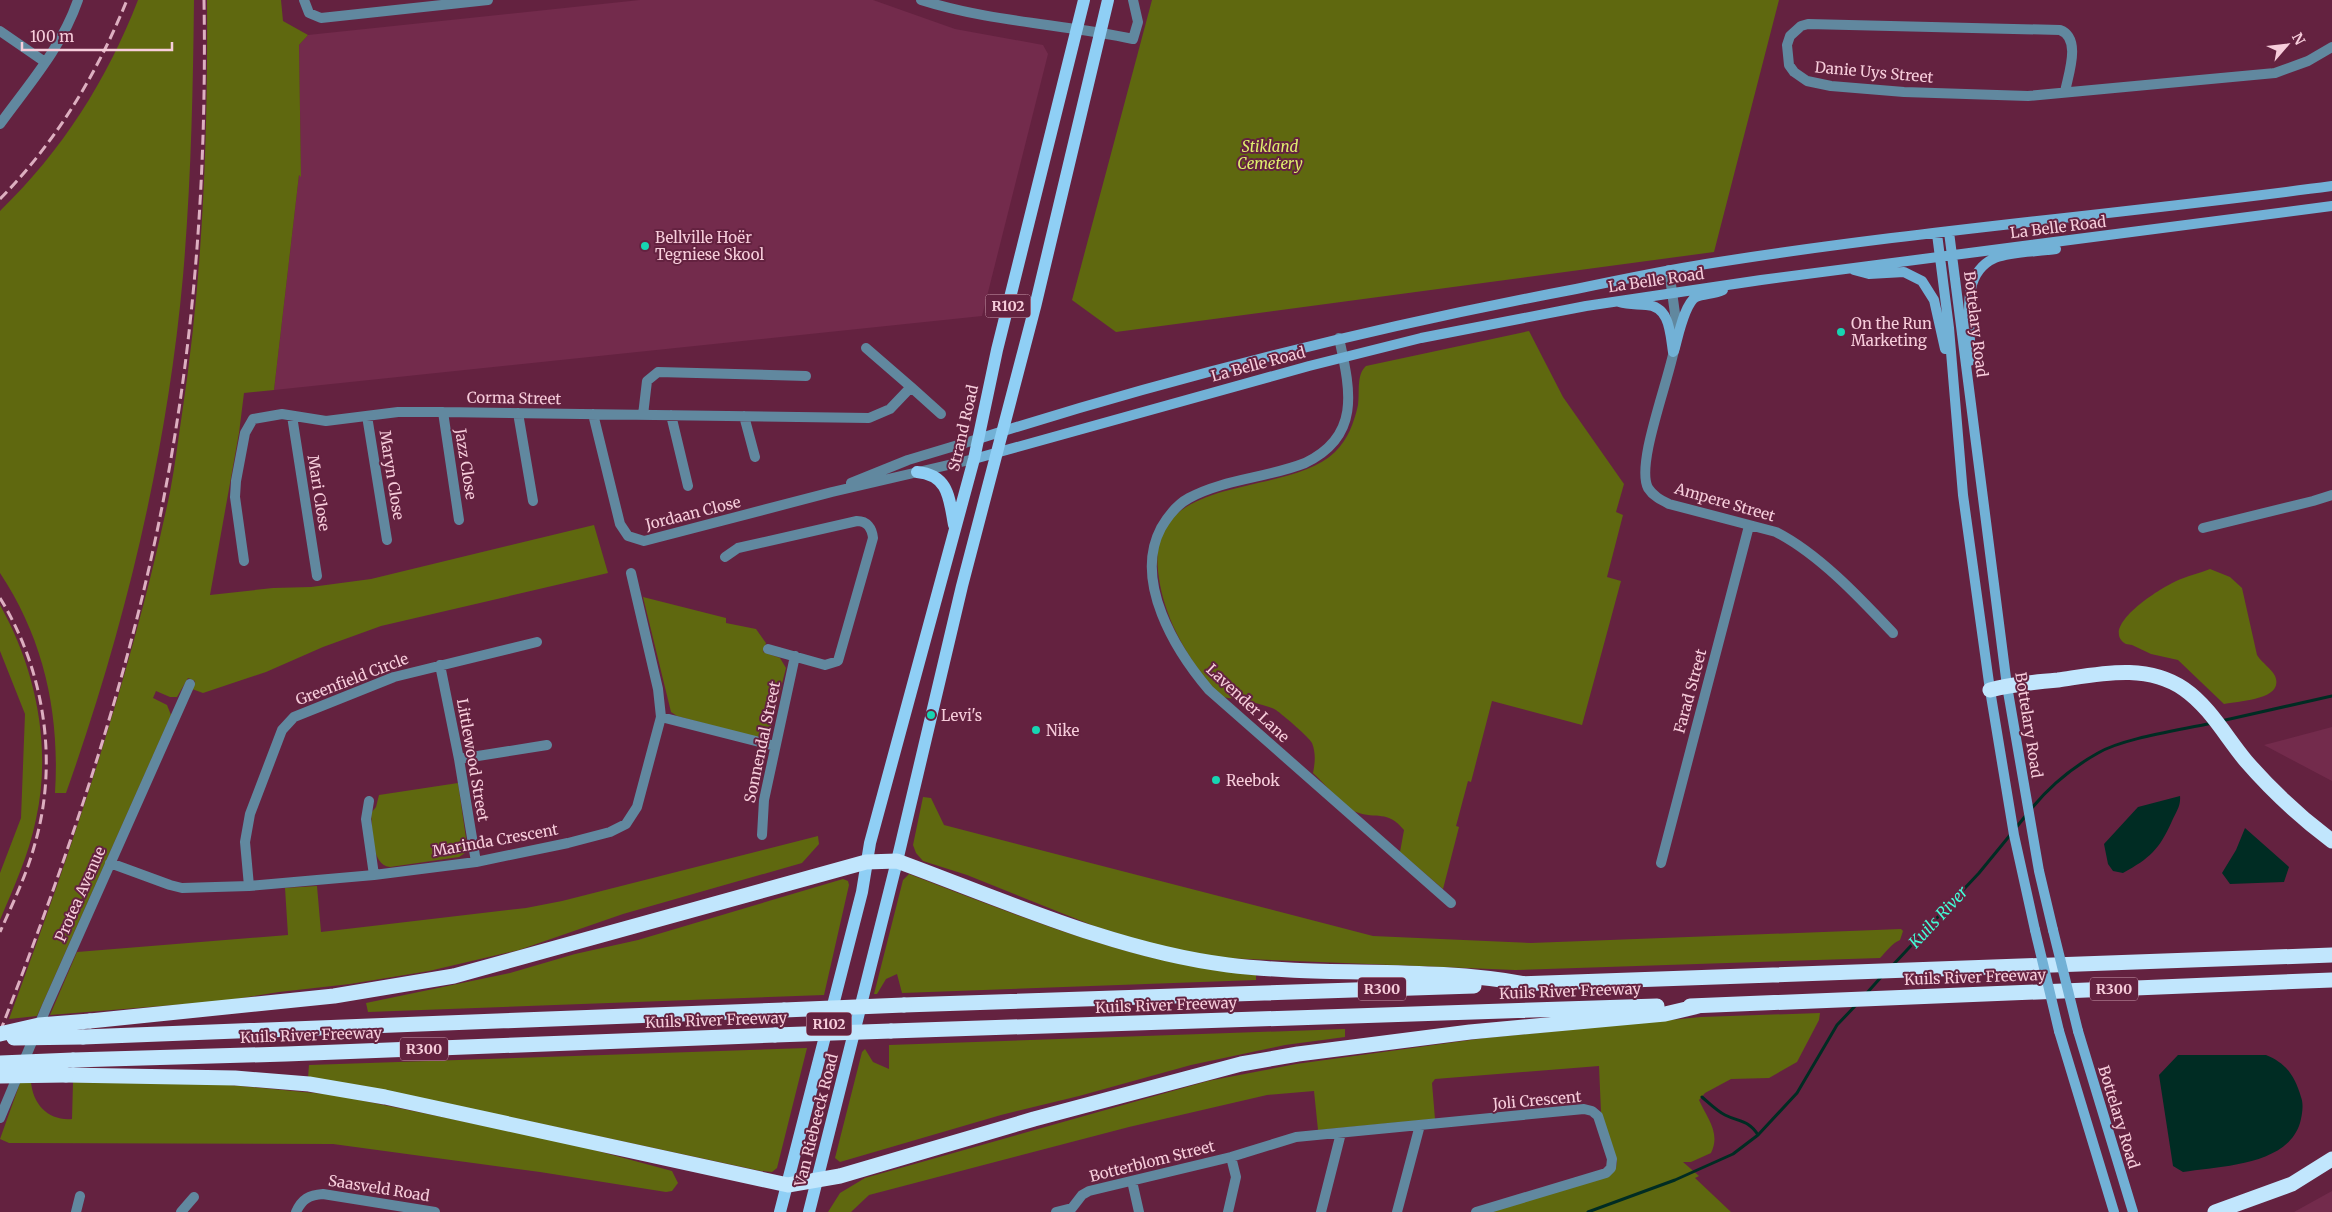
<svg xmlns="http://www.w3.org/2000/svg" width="2332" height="1212" viewBox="0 0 2332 1212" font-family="Merriweather,serif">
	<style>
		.built { fill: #732b4c }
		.green { fill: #5f680f }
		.water { fill: #002c23 }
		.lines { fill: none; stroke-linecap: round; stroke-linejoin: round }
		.stream { stroke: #002c23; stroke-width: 3 }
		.minor { stroke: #61889f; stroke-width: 10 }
		.secondary { stroke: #72b1d6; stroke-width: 10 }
		.primary { stroke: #8fcff5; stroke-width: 12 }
		.motorway { stroke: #c1e6fd; stroke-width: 15 }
		.rail { stroke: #ddafc0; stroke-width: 3; stroke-dasharray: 10 5; stroke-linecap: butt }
		.secondary-bridge { stroke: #72b1d6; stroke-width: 10 }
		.motorway-bridge { stroke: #c1e6fd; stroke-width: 15 }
		.poi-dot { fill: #17d5b2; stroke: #642240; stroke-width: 2 }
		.labels { text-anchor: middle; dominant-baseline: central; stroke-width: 4; stroke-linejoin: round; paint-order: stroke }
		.shield { fill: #642240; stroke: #cb9aac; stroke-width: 1 }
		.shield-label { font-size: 14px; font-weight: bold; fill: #f7cddb }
		.street-label { font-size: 15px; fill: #f7cddb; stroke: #642240 }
		.park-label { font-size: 15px; font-style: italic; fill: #dfef6d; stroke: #642240 }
		.poi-label { font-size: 15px; fill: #f7cddb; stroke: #642240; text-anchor: start }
		.water-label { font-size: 16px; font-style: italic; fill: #42fdd6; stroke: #642240 }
	</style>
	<rect width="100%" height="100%" fill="#642240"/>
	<path class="built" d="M640,0H873L955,29L1043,45L1048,54L982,316L274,390L299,175L301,176L299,45L308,35Z
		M2332,727V781L2264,745Z
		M2332,1191V1212H2294Z"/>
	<path class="green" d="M138,0H194C193,92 191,184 183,276C167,453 125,627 66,793H55C60,714 44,639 0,573V211C62,151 107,80 138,0Z
		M207,0H281L283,21L308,35L299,45L301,177L299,175L274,390L244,393L239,433L210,595L273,588L311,587L371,579L594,525L608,573L381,626L323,647L266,672L203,693L192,689L195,681L188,678L177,697H170L156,691L153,698L167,705L171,715L37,1016L9,1019C73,846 132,672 170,492C175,466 178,440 182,414C203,276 208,139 207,0Z
		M1152,0H1779L1714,252L1116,332L1072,300Z
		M1529,331L1563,397L1624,484L1616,512L1623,515L1607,577L1621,581L1582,725L1492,701L1471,782L1468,781L1456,826L1459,827L1443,889L1400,852L1404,830C1387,809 1377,820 1356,812C1346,809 1322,781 1313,773C1315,763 1316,753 1312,743C1309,737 1283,715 1276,710C1267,705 1250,702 1240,699C1234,698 1227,699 1221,696C1213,691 1207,682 1202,674C1179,643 1162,609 1158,571C1147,470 1287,499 1335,452C1348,439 1354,423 1358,405C1360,392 1356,375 1366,366Z
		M2210,569L2230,577L2242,588L2257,655C2262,663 2272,669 2275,676C2285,700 2239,701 2224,704L2178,660L2151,654L2132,645L2126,644C2097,627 2164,585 2181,579C2191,575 2200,573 2210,569Z
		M643,597L726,618V623L756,629L766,643L763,652L780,658L786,668L771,727L766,735L758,738L677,716L671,712Z
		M0,605C36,669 52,747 36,819C29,854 14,887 0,920V873L21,818L25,714L0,651Z
		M458,783L467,845L465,853L459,857L390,867C370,865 373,828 371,813L376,807L379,795Z
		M923,797L931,798L944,825L1373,936L1531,943L1901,929L1903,931L1900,940C1892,943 1886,952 1880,958L1515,970L1223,958L1158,946L1094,926L967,875L923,861L916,853L913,845Z
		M818,836L819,844L802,863L623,914L519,950L429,971L350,984L279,992L223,1001L50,1015L77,952L288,935L285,888L317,886L321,932L526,908L562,901Z
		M909,874C1022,917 1135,965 1256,975V980L902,993L897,974L886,979L877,994H874L903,880Z
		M843,879L848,881L849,885L824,995L368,1012L366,1003L510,973L575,954L638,940Z
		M1820,1013L1819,1020L1797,1062L1769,1078L1731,1079L1705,1093L1699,1100C1707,1118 1721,1133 1711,1153L1691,1162H1683L1699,1176L1695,1178L1731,1212H1492L1616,1168L1617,1161L1601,1112L1599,1066L1435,1079L1432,1083L1435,1119L1318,1130L1314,1091L1267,1095L1129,1127L869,1195L851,1212H828L840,1193L865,1178L1208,1081L1296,1064L1485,1038L1701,1017Z
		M1345,1029V1037L1285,1045L1191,1065L1079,1096L1001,1115L840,1162L835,1158L862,1052L865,1049L873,1062L889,1069V1045Z
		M807,1048L777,1168L772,1172L761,1171L364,1086L308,1078L309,1065Z
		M31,1082C33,1105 49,1121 72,1119L73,1082L219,1084L335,1095L568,1143L672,1171L678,1183L672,1191L666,1192L540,1172L333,1144L9,1143L0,1139L20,1083Z"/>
	<path class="water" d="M2180,796C2181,806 2176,812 2172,821C2159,850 2150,858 2123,873L2113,871L2108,864L2104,844L2138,807Z
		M2245,828L2289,867L2284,882L2230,884L2222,873L2236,850Z
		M2178,1055H2266C2286,1063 2295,1076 2301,1097C2304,1105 2302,1115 2300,1123C2287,1166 2219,1166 2183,1172L2173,1166L2159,1075Z"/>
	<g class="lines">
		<path class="stream" d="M2221,721L2332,696
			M2031,809C2049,787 2073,767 2098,753C2123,738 2181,730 2212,723
			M2015,829L2027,814
			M1892,966L1979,873L2011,834
			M1866,994L1882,976
			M1702,1097C1709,1103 1717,1111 1725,1115C1739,1122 1749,1120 1758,1135
			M1588,1212L1675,1180L1733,1154L1758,1135L1797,1093L1837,1025L1857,1004"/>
		<path class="minor" d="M304,0L309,13L321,18L488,0
			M921,0C990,22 1063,24 1133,39L1138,22L1133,0
			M0,31L45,62
			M2065,92C2068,75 2082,38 2060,30L1808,24L1801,26L1790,36L1787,45L1789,65L1794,72L1807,81L1831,86L1904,92L2028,96L2275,73L2308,61L2332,47
			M0,124C29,84 62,47 78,0
			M1669,270L1676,321V340C1672,373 1635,463 1648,488C1653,496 1661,500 1669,504L1776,532C1819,554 1860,598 1893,633
			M1339,338C1350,389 1362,436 1305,463C1267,478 1224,479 1189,498C1176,505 1168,516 1161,528C1133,581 1175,650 1209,690L1451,903
			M911,387L941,414
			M443,412L459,520
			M518,413L533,501
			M593,414L620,524L628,536L644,541L832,492L974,459
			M643,415L647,381L658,372L806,376
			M671,415L688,486
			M292,416L317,576
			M367,416L387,540
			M744,416L755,457
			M851,483L908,460L978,439
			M2203,528L2313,501L2332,495
			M725,557L738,548L857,521C867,521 872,528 873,538L838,661L825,665L768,649
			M244,561L235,497L236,481L245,433L253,419L282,414L326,421L398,412H443L869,418L890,409L911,387L866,348
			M440,665L459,759L476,862
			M661,717L775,746
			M459,759L547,745
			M369,801L366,819L374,875
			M762,835L764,800L795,656
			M110,863L170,885L182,888L249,886L374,875L476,862L568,843L610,832L626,824L637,807L661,717L658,689L631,573
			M1661,863L1749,526
			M249,886L245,842L250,814L282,730L294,717L394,677L537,642
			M0,1118L47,1006L190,684
			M1132,1181L1139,1212
			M76,1212L80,1196
			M181,1212L194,1197
			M296,1212C302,1199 309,1195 323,1194L435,1212
			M1056,1212L1072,1208L1082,1195L1089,1191L1231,1157L1296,1137L1584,1109L1592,1111L1598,1116L1612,1159L1611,1168L1606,1173L1476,1212
			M1228,1212L1236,1177L1231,1157
			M1321,1212L1341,1133
			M1397,1212L1420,1125"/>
		<path class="secondary" d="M1949,232L2007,686L2039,871L2053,930
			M1937,234L1949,328L1963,495L1990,690L2014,835L2035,930
			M1854,270L1869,274L1904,272L1922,281L1934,300L1945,349
			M1619,302C1629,305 1636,304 1646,305C1670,306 1670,333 1673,352
			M1674,351C1678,338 1684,304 1696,297C1704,294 1715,294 1723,290
			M1970,361C1973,329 1956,275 1995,258C2012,251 2037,252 2056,249
			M978,439C1174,377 1374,327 1576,289C1619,280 1662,271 1706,264C1913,231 2123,214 2332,186
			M974,459L1309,366L1421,338L1586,306L1761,280L2332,206
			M2059,1031L2114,1212
			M2078,1031L2133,1212"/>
		<path class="primary" d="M917,472C949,475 949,498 954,525
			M780,1212L862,892L870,843L974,459L997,350L1084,0
			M809,1212L897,861L962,586L1035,307L1108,0"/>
		<path class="motorway" d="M1990,690C2012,684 2035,682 2058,680C2100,674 2146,663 2184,689C2210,707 2226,737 2246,761C2272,791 2300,817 2332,841
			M1517,984L2332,955
			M904,1005L1474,986
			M1690,1006L2332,980
			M90,1021L334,996L454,976L866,862L897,861C1003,900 1116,951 1228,965C1327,977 1428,966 1526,984
			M891,1031L1657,1006
			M83,1037L784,1010
			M73,1060L286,1054L775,1035
			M66,1075L235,1078L309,1084L385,1097L788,1185L840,1176L1034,1119L1241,1064L1298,1054L1470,1032L1665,1014L1699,1006
			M2215,1212L2292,1184L2332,1159"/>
		<path class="rail" d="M0,199C56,142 97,74 127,0
			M0,598C45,671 59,764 34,847C26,876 12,905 0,932
			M0,1032C61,875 117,715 153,550C193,369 207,185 204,0"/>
		<path class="secondary-bridge" d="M2035,930L2059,1031
			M2053,930L2078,1031"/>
		<path class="motorway-bridge" d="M784,1010L904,1005
			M0,1034L39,1025L90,1021
			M775,1035L891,1031
			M14,1038L83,1037
			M0,1063L73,1060
			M0,1076L66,1075"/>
	</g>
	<g class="poi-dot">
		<circle cx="645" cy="246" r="5"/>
		<circle cx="1841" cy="332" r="5"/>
		<circle cx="931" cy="715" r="5"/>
		<circle cx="1036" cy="730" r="5"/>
		<circle cx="1216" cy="780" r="5"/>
	</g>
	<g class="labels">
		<g class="shield">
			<rect x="985.5" y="294.5" width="45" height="23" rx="4"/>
			<rect x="1358" y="977.5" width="48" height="23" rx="4"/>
			<rect x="2090" y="977.5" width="48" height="23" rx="4"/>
			<rect x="806.5" y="1012.5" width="45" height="23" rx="4"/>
			<rect x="400" y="1037.5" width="48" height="23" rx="4"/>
		</g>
		<g class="shield-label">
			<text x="1008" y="306">R102</text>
			<text x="1382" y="989">R300</text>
			<text x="2114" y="989">R300</text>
			<text x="829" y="1024">R102</text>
			<text x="424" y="1049">R300</text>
		</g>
		<g class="street-label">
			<text transform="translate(1874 72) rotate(5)">Danie Uys Street</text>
			<text transform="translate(2058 227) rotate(-7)">La Belle Road</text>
			<text transform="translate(1656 280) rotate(-8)">La Belle Road</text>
			<text transform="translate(1976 324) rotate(83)">Bottelary Road</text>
			<text transform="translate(1258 364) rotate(-15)">La Belle Road</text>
			<text transform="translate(514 398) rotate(1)">Corma Street</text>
			<text transform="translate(963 428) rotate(-77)">Strand Road</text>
			<text transform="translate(466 464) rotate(81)">Jazz Close</text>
			<text transform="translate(392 475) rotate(81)">Maryn Close</text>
			<text transform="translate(319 493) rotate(81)">Mari Close</text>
			<text transform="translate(1725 502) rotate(16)">Ampere Street</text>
			<text transform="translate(693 513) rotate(-14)">Jordaan Close</text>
			<text transform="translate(352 679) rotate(-21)">Greenfield Circle</text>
			<text transform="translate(1690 691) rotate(-75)">Farad Street</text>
			<text transform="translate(1248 703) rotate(43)">Lavender Lane</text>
			<text transform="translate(2029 725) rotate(81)">Bottelary Road</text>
			<text transform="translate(762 742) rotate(-78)">Sonnendal Street</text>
			<text transform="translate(473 760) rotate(80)">Littlewood Street</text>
			<text transform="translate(495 840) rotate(-10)">Marinda Crescent</text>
			<text transform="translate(80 894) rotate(-66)">Protea Avenue</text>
			<text transform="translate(1975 977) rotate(-2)">Kuils River Freeway</text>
			<text transform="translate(1570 991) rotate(-2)">Kuils River Freeway</text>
			<text transform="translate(1166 1005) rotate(-2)">Kuils River Freeway</text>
			<text transform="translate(716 1020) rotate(-2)">Kuils River Freeway</text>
			<text transform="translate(311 1035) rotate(-2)">Kuils River Freeway</text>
			<text transform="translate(1537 1100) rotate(-5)">Joli Crescent</text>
			<text transform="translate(2119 1117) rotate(73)">Bottelary Road</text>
			<text transform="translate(816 1120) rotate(-76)">Van Riebeeck Road</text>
			<text transform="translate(1152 1161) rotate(-14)">Botterblom Street</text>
			<text transform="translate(379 1188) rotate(9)">Saasveld Road</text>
		</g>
		<g class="park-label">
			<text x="1270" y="146">Stikland<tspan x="1270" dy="17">Cemetery</tspan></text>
		</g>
		<g class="poi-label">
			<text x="655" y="237">Bellville Hoër<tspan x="655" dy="17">Tegniese Skool</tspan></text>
			<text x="1851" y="323">On the Run<tspan x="1851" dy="17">Marketing</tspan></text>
			<text x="941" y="715">Levi's</text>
			<text x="1046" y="730">Nike</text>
			<text x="1226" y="780">Reebok</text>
		</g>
		<g class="water-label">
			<text transform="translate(1938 917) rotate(-47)">Kuils River</text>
		</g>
	</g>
	<g transform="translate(2287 45) rotate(62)" stroke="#642240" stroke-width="4" paint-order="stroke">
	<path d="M0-4L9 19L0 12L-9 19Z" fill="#f7cddb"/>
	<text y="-8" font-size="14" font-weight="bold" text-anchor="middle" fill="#f7cddb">N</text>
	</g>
	<path d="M22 42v8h150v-8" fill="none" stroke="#f7cddb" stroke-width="2.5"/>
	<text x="30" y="42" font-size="15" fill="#f7cddb" stroke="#642240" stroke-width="4" paint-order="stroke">100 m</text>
</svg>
